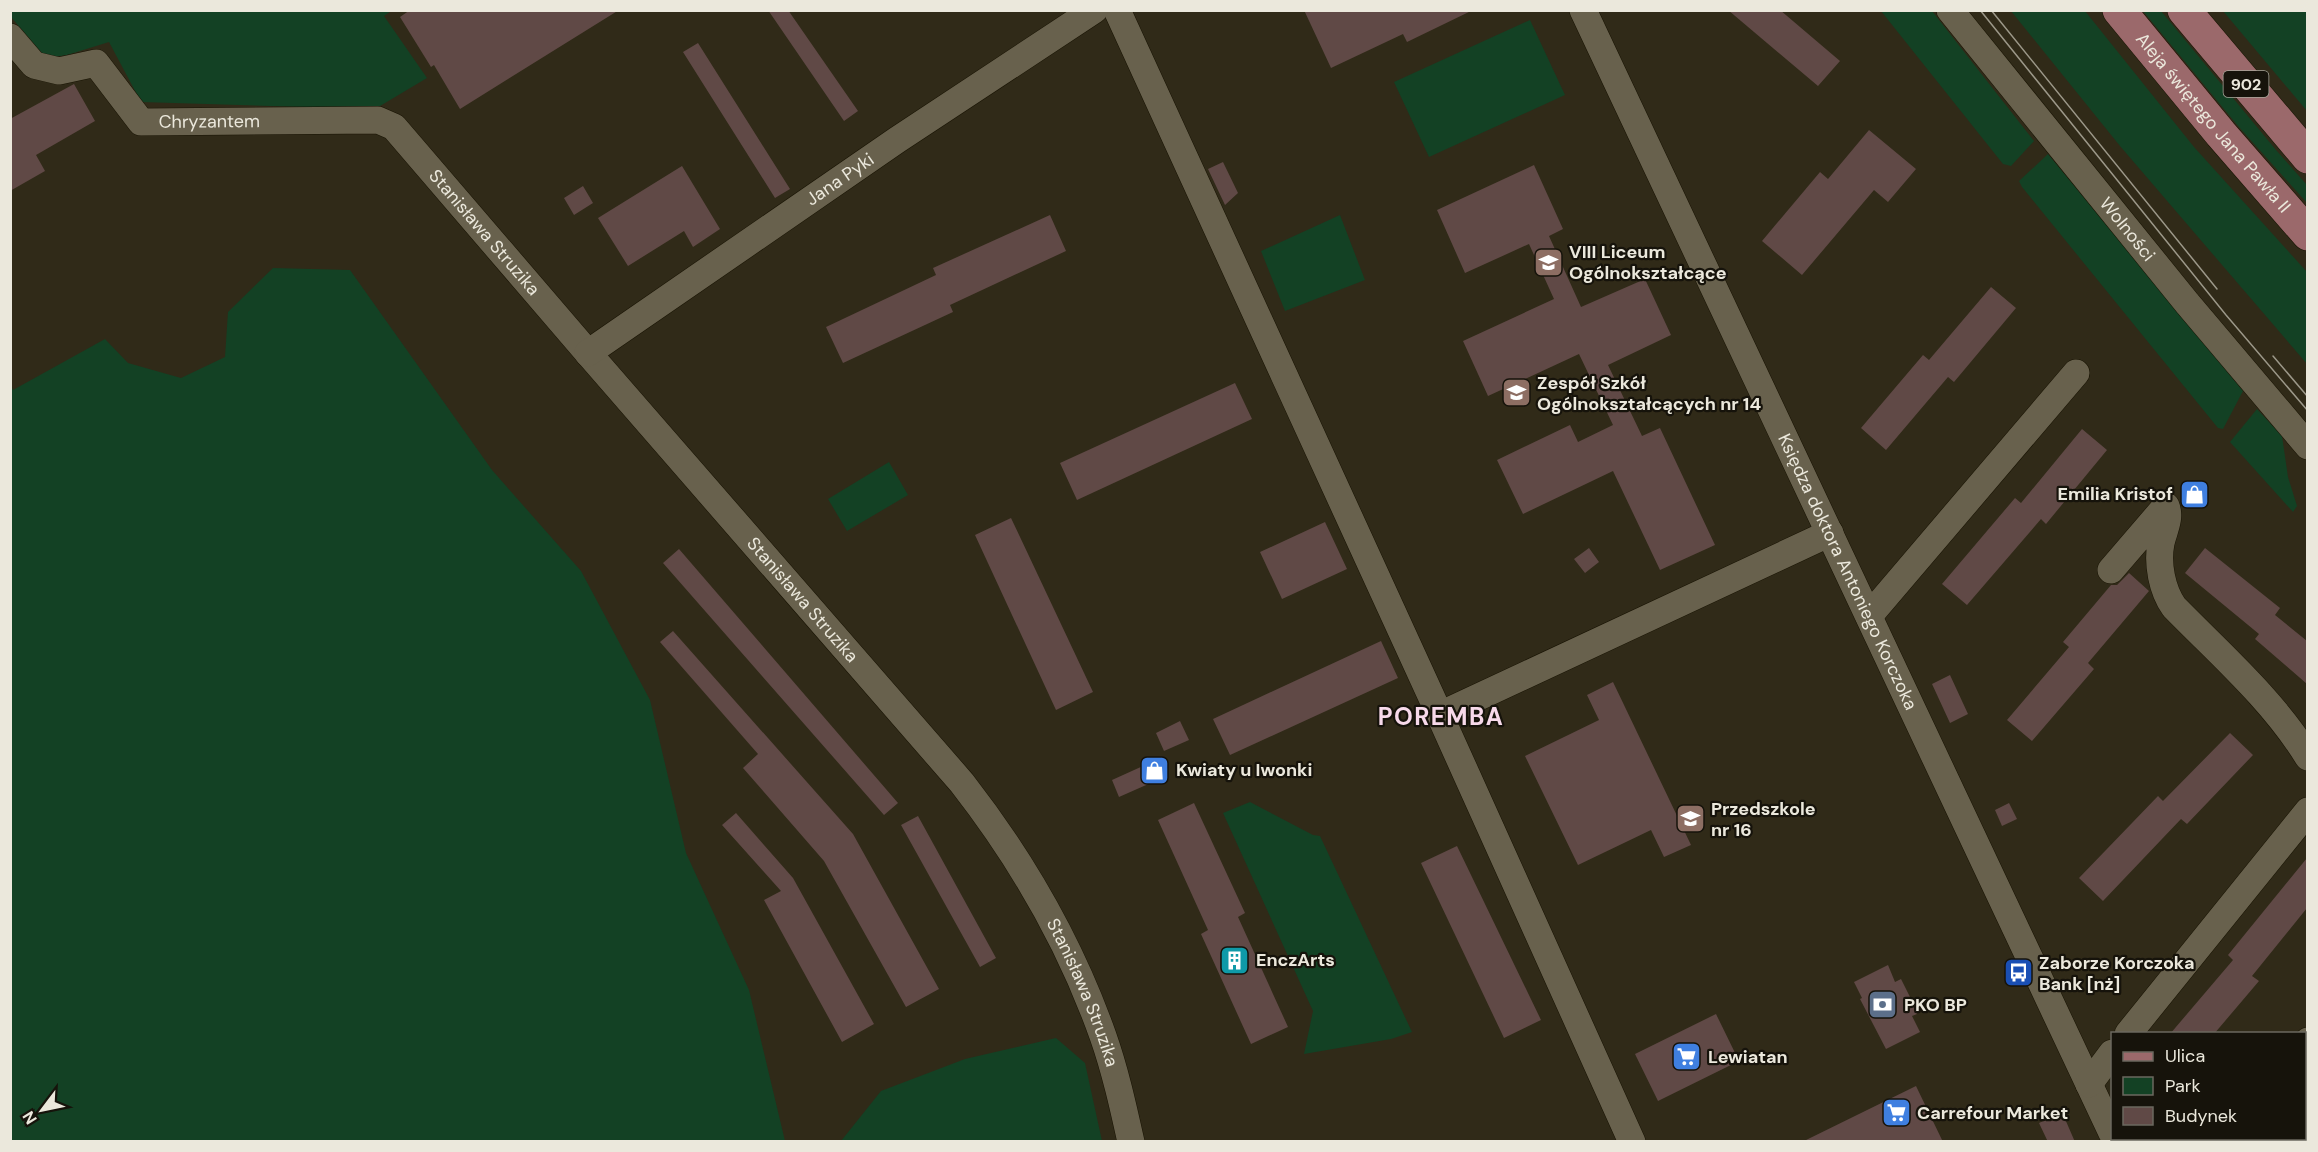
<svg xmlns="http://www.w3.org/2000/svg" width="2318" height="1152" viewBox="0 0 2318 1152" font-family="'DM Sans',sans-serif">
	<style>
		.green { fill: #134124 }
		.building { fill: #604946 }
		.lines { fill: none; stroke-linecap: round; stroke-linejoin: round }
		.minor-casing { stroke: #181303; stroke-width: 28 }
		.major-casing { stroke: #181303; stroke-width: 34 }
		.minor { stroke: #68614d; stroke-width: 27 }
		.major { stroke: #9b696b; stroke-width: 33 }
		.tram { stroke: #9c9889; stroke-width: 1.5 }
		.labels { text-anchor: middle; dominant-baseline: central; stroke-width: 4.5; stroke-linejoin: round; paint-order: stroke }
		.shield { fill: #16130b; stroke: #aba89d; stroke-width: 1.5 }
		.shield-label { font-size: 16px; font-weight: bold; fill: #ebe8dc }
		.street-label { font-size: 18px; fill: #ebe8dc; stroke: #16130b }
		.poi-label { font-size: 18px; font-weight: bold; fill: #ebe8dc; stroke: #16130b; text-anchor: start }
		.district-label { font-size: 24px; font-weight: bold; letter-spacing: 1.5px; fill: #f7d9ea; stroke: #16130b }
	</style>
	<rect width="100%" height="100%" fill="#302a18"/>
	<path class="green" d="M10,11H391L384,16L427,78L375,109L141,102L109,42L67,55L46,58L11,17Z
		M1881,11H1932L2034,141L2011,166L2003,164Z
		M2011,11H2085L2194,147L2307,272V364L2120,146Z
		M2143,11H2161L2276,150L2307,185V203L2238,126Z
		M2223,11H2307V111Z
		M1530,20L1565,95L1429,157L1394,82Z
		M2048,154L2243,391L2223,429L2218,428L2022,187L2019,181Z
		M1340,215L1365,280L1285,311L1261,251Z
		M273,268L350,270L492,470L581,571L650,700L686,853L749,990L785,1141H11V385L13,390L105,339L128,363L181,378L225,357L228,312Z
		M2257,409L2282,436L2288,477L2297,506L2293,512L2230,442Z
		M889,462L908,495L847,531L828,499Z
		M1250,802L1313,835L1320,836L1412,1032L1391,1039L1304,1054L1313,1011L1223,813Z
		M1056,1038L1085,1063L1102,1141H841L881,1091L965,1059Z"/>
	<path class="building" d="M410,10H619L460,109L434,65L431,67L400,17Z
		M768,10H788L858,111L844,121Z
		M1304,10H1473L1407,42L1403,34L1331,68Z
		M1728,10H1780L1840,61L1818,86Z
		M698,43L790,189L775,198L683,52Z
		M74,84L95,121L36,155L45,171L10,191V119Z
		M1869,130L1916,169L1888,202L1874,190L1802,275L1762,241L1820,172L1828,179Z
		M1223,162L1238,193L1225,205L1208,169Z
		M1534,165L1563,229L1549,236L1581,307L1645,279L1671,335L1608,365L1642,436L1660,428L1715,545L1660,570L1613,471L1523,514L1497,460L1570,425L1578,442L1613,425L1579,354L1488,396L1463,341L1554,299L1529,244L1465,273L1437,210Z
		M682,166L720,229L693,247L684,231L628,266L598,218Z
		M583,186L593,203L574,215L564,198Z
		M1050,215L1066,251L950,305L953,312L843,363L826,327L936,275L933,268Z
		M1991,287L2016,308L1954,382L1948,377L1886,450L1861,428L1923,355L1929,360Z
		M1235,383L1252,419L1077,500L1060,463Z
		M2082,429L2107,450L2046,524L2041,519L1967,605L1942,584L2015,498L2021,503Z
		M1011,518L1093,692L1056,710L975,535Z
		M1325,522L1347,569L1282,599L1260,552Z
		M1589,548L1599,562L1585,573L1574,559Z
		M2205,548L2280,608L2275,615L2307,641V684L2255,639L2259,634L2185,573Z
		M679,549L898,803L884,815L663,563Z
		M2129,573L2149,591L2088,663L2094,669L2032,741L2007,720L2069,647L2063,642L2111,585H2117Z
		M673,631L853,834L939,989L906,1007L824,861L743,768L758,754L660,642Z
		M1381,641L1398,678L1230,755L1213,719Z
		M1950,675L1968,714L1950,723L1932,684Z
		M1613,682L1691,845L1664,857L1651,830L1578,865L1525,756L1599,720L1587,695Z
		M1180,721L1189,740L1164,751L1156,733Z
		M2230,733L2253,755L2187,824L2181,819L2103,901L2079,878L2158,796L2163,801Z
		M1154,761L1162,778L1119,797L1112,780Z
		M1194,803L1245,913L1238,917L1288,1027L1251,1044L1201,934L1208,930L1158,820Z
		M2009,803L2017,819L2002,826L1995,810Z
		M736,813L793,878L874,1024L842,1042L764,900L781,891L722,825Z
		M918,816L996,958L980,967L901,825Z
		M1457,846L1541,1020L1504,1038L1421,863Z
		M2307,858V908L2252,976L2259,981L2214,1034H2170L2233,960L2228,955Z
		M1888,965L1895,982L1901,979L1913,1003L1917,1014L1912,1016L1920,1032L1886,1049L1860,999L1862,998L1854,982Z
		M1716,1014L1739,1061L1658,1101L1635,1054Z
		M1916,1086L1943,1142H1802Z
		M2062,1112L2075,1142H2048L2039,1123Z"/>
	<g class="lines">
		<defs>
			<g id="minor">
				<path d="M1117,10L1437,709L1632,1142"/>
				<path id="s1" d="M1583,10L2112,1133"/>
				<path id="s2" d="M1950,10L2187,303L2308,446"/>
				<path id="s3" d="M10,37L34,65L59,71L96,63L141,122L378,120L394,127L588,353L962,783C1022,860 1070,943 1103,1036C1115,1070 1123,1106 1131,1142"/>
				<path id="s4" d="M588,353L897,140L1094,10"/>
				<path d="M2111,570L2166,506C2171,518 2164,530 2161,543C2157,564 2162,590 2174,607C2220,654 2273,700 2308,757"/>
				<path d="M1869,616L2076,373"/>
				<path d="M1440,715L1830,533"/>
				<path d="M2128,1034L2308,811"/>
				<path d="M2304,1045L2308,1041"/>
				<path d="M2089,1084L2112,1053"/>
				<path d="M2222,1142L2225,1138"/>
			</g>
			<g id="major">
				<path id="s5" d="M2119,10L2221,134L2308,234"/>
				<path d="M2184,10L2308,157"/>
			</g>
		</defs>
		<use href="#minor" class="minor-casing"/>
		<use href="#major" class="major-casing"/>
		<use href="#minor" class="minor"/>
		<use href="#major" class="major"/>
		<path class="tram" d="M1980,10L2226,315L2308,411
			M1991,10L2217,289
			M2273,356L2308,397"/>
	</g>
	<defs>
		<symbol id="school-square" viewBox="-11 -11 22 22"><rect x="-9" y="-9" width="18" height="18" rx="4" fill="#8d6e63" stroke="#16130b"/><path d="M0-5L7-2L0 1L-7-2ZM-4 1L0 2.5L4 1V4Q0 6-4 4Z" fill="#fff"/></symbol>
		<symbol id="shop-square" viewBox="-11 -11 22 22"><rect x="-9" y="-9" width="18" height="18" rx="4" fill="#3f7fe0" stroke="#16130b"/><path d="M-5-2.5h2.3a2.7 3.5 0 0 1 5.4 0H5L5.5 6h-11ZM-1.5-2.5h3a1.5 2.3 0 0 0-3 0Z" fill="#fff"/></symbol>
		<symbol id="building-square" viewBox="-11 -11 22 22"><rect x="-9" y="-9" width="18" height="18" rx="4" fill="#0f9aa8" stroke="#16130b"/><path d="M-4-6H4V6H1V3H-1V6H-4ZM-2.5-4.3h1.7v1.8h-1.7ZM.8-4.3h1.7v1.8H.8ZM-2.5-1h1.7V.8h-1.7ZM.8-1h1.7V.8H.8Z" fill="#fff"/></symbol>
		<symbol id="bus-square" viewBox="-11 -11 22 22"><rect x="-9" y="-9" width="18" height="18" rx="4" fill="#1a4fb4" stroke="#16130b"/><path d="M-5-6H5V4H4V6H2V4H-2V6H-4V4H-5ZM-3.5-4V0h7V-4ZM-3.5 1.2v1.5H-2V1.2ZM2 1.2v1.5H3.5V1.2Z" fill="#fff"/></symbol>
		<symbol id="bank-square" viewBox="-11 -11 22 22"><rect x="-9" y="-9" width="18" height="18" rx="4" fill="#5c6f8a" stroke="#16130b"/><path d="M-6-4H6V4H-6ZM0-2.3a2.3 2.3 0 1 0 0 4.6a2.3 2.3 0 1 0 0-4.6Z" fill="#fff"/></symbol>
		<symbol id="supermarket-square" viewBox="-11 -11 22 22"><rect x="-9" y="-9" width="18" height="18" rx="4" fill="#3f7fe0" stroke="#16130b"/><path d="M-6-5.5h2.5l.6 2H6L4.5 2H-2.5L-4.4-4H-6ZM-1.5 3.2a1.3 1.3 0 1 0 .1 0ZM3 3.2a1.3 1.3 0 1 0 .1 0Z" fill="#fff"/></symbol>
	</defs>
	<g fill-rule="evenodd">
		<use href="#school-square" x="1532" y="246" width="33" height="33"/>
		<use href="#school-square" x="1500" y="376" width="33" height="33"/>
		<use href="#shop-square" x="2178" y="478" width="33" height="33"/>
		<use href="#shop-square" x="1138" y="754" width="33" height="33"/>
		<use href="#school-square" x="1674" y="802" width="33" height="33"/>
		<use href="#building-square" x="1218" y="944" width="33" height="33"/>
		<use href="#bus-square" x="2002" y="956" width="33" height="33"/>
		<use href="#bank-square" x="1866" y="988" width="33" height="33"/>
		<use href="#supermarket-square" x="1670" y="1040" width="33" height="33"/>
		<use href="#supermarket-square" x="1880" y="1096" width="33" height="33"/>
	</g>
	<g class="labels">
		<rect class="shield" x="2223.5" y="71" width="45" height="26" rx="4.5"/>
		<g class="shield-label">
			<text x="2246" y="84">902</text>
		</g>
		<g class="street-label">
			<text stroke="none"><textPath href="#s3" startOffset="243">Chryzantem</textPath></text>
			<text stroke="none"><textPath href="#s5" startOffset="147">Aleja świętego Jana Pawła II</textPath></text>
			<text stroke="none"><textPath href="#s4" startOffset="306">Jana Pyki</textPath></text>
			<text stroke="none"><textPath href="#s2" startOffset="282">Wolności</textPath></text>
			<text stroke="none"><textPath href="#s3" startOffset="568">Stanisława Struzika</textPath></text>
			<text stroke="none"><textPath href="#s1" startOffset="621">Księdza doktora Antoniego Korczoka</textPath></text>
			<text stroke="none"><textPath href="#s3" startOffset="1054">Stanisława Struzika</textPath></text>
			<text stroke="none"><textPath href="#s3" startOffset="1540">Stanisława Struzika</textPath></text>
		</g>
		<g class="poi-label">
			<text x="1569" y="252">VIII Liceum<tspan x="1569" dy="21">Ogólnokształcące</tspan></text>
			<text x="1537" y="383">Zespół Szkół<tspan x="1537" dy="21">Ogólnokształcących nr 14</tspan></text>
			<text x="2173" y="494" text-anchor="end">Emilia Kristof</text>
			<text x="1176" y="770">Kwiaty u Iwonki</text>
			<text x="1711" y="809">Przedszkole<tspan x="1711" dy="21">nr 16</tspan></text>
			<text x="1256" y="960">EnczArts</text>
			<text x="2039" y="963">Zaborze Korczoka<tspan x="2039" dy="21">Bank [nż]</tspan></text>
			<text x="1904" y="1005">PKO BP</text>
			<text x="1708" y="1057">Lewiatan</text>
			<text x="1917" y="1113">Carrefour Market</text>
		</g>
		<g class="district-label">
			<text x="1441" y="716">POREMBA</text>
		</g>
	</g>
	<rect width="2318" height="1152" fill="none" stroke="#ebe8dc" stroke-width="24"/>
	<rect x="2111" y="1032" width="195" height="108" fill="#16130b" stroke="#6b685f" stroke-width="1.5"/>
	<rect x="2123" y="1052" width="30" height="9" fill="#9b696b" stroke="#6b685f" stroke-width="1.5"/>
	<text x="2165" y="1062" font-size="18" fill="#ebe8dc">Ulica</text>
	<rect x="2123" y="1077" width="30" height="18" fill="#134124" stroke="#6b685f" stroke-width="1.5"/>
	<text x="2165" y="1092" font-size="18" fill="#ebe8dc">Park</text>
	<rect x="2123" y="1107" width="30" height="18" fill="#604946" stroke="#6b685f" stroke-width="1.5"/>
	<text x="2165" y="1122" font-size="18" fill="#ebe8dc">Budynek</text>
	<g transform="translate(42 1110) rotate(238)" stroke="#16130b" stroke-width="4.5" paint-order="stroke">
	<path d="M0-4.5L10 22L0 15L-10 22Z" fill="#ebe8dc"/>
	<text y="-9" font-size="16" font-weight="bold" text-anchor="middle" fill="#ebe8dc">N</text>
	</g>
</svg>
